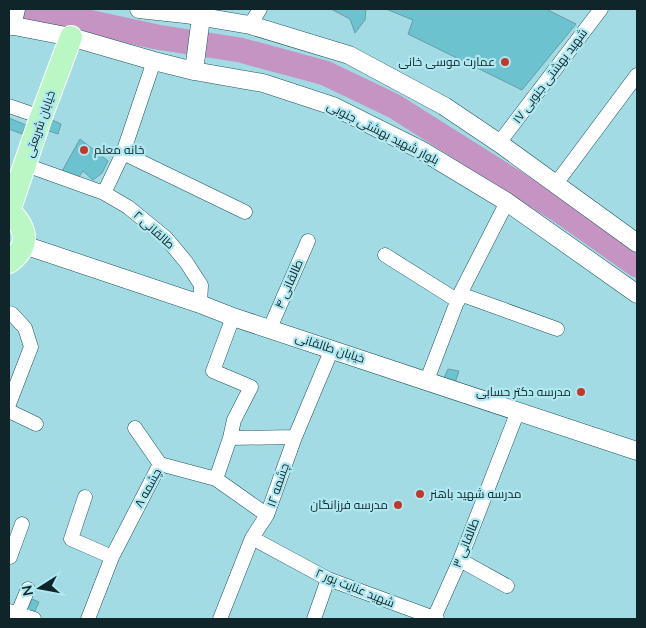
<svg xmlns="http://www.w3.org/2000/svg" width="646" height="628" viewBox="0 0 646 628" font-family="'Nunito Sans',Cairo,sans-serif">
	<style>
		.lines { fill: none; stroke-linecap: round; stroke-linejoin: round }
		.river { stroke: #c594c2; stroke-width: 25 }
		.building { fill: #6cc2cf; stroke: #689ea7 }
		.minor-casing { stroke: #1e555d; stroke-width: 15 }
		.tertiary-casing { stroke: #1e555d; stroke-width: 19 }
		.primary-casing { stroke: #fff; stroke-width: 24 }
		.minor { stroke: #fff; stroke-width: 14 }
		.tertiary { stroke: #fff; stroke-width: 18 }
		.primary { stroke: #baf7c5; stroke-width: 22 }
		.poi-dot { fill: #c5372d; stroke: #b0e8f1; stroke-width: 2 }
		.labels { text-anchor: middle; dominant-baseline: central; stroke-width: 4.5; stroke-linejoin: round; paint-order: stroke }
		.poi-label { font-size: 12px; fill: #0f2529; stroke: #b0e8f1; text-anchor: end }
		.street-label { font-size: 12px; fill: #0f2529; stroke: #b0e8f1 }
	</style>
	<rect width="100%" height="100%" fill="#a3dbe4"/>
	<g class="lines">
		<path class="river" d="M28,9L157,37L240,50L325,73L394,106L562,212L637,265"/>
	</g>
	<path class="building" d="M331,9H366L365,20L355,33L350,19Z
		M386,9H546L576,24L522,90L408,34L413,20Z
		M9,118L26,125L22,134L9,129Z
		M50,119L61,124L58,134L46,130Z
		M80,139L108,161L102,173L93,180L83,171L79,177L61,173Z
		M448,369L459,371L455,383L443,380Z
		M32,599L39,602L34,613L27,610Z"/>
	<g class="lines">
		<defs>
			<path id="minor" d="M250,25L260,9
				M9,106L41,117
				M499,143L601,9
				M123,153L245,212
				M26,165L104,193L128,207L166,238L186,262L201,285L200,304
				M555,185L637,75
				M104,193L123,153L154,61
				M385,255L458,301
				M460,294L557,329
				M9,313L12,314L25,328L31,347L9,404
				M270,328L308,241
				M427,380L460,294L507,202
				M9,411L36,424
				M135,428L160,464
				M230,438L295,437
				M216,479L267,515
				M85,497L71,539L112,557
				M252,538L328,579L437,619
				M9,556L10,557L22,524
				M460,560L507,586
				M9,611L34,619
				M17,615L28,589
				M434,618L460,560L518,411
				M88,619L112,557L160,464L216,479L230,438L234,420L251,387L213,371L233,317
				M220,619L252,538L267,515L295,437L332,349
				M314,619L328,579"/>
			<path id="tertiary" d="M139,9L185,14L250,25L349,55L444,106L499,143L637,243
				M9,25L71,37L154,61L194,71L263,83L333,106L421,150L507,202L637,294
				M12,26L16,9
				M194,71L201,17
				M24,245L200,304L233,317L637,451"/>
			<path id="primary" d="M9,211L41,117L71,37
				M9,211C27,228 31,246 9,262"/>
		</defs>
		<use href="#minor" class="minor-casing"/>
		<use href="#tertiary" class="tertiary-casing"/>
		<use href="#primary" class="primary-casing"/>
		<use href="#minor" class="minor"/>
		<use href="#tertiary" class="tertiary"/>
		<use href="#primary" class="primary"/>
	</g>
	<g class="poi-dot">
		<circle cx="505" cy="62" r="5"/>
		<circle cx="84" cy="150" r="5"/>
		<circle cx="581" cy="392" r="5"/>
		<circle cx="420" cy="494" r="5"/>
		<circle cx="398" cy="505" r="5"/>
	</g>
	<g class="labels">
		<g class="poi-label">
			<text x="495" y="62">عمارت موسی خانی</text>
			<text x="94" y="150" text-anchor="start">خانه معلم</text>
			<text x="571" y="392">مدرسه دکتر حسابی</text>
			<text x="430" y="494" text-anchor="start">مدرسه شهید باهنر</text>
			<text x="388" y="505">مدرسه فرزانگان</text>
		</g>
		<g class="street-label">
			<text transform="translate(550 76) rotate(-53)">شهید بهشتی جنوبی ۱۷</text>
			<text transform="translate(40 124) rotate(-71)">خیابان شریعتی</text>
			<text transform="translate(383 133) rotate(27)">بلوار شهید بهشتی جنوبی</text>
			<text transform="translate(154 230) rotate(42)">طالقانی ۲</text>
			<text transform="translate(289 284) rotate(-66)">طالقانی ۴</text>
			<text transform="translate(330 348) rotate(18)">خیابان طالقانی</text>
			<text transform="translate(278 485) rotate(-71)">چشمه ۱۲</text>
			<text transform="translate(148 488) rotate(-61)">چشمه ۸</text>
			<text transform="translate(466 543) rotate(-68)">طالقانی ۳</text>
			<text transform="translate(355 588) rotate(22)">شهید عنایت پور ۲</text>
		</g>
	</g>
	<rect width="646" height="628" fill="none" stroke="#0f2529" stroke-width="20"/>
	<g transform="translate(40 588) rotate(259)" stroke="#b0e8f1" stroke-width="4" paint-order="stroke">
	<path d="M0-4L9 19L0 12L-9 19Z" fill="#0f2529"/>
	<text y="-8" font-size="14" font-weight="bold" text-anchor="middle" fill="#0f2529">N</text>
	</g>
</svg>
